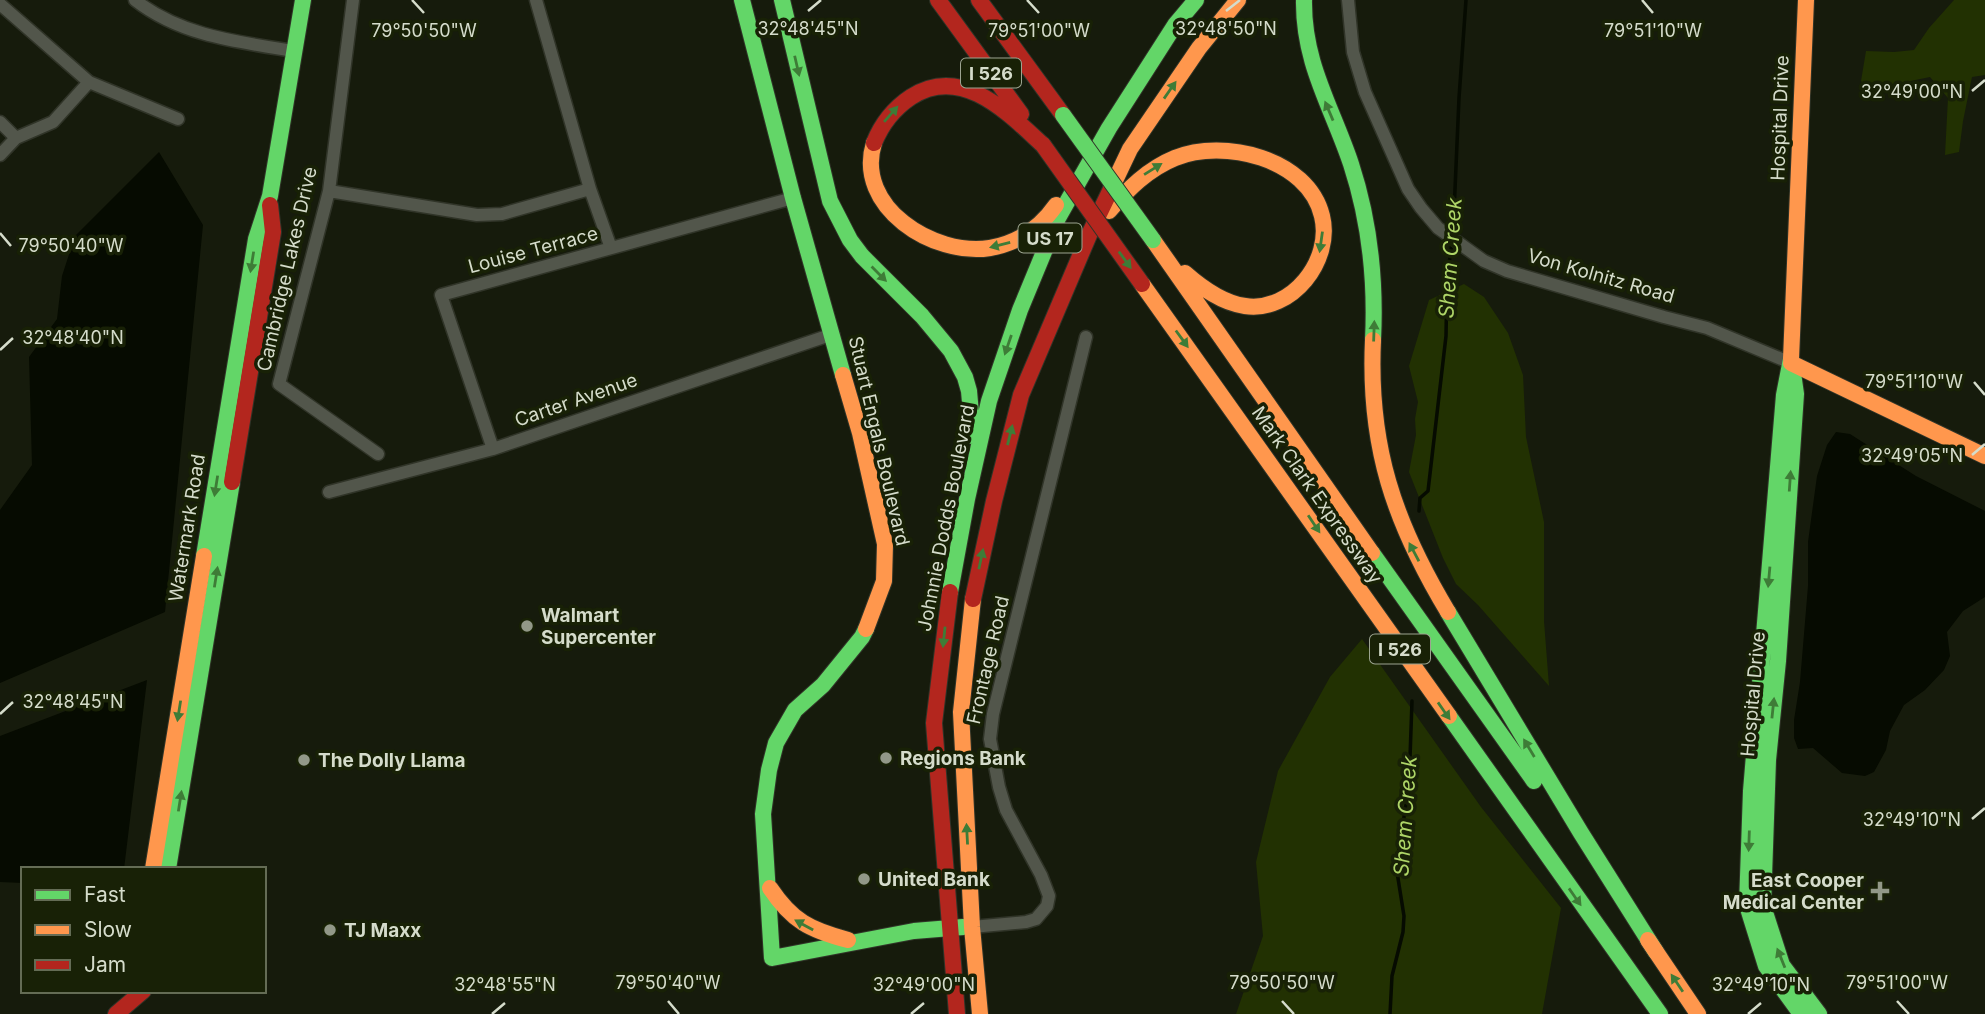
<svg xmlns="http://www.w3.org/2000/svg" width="1985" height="1014" viewBox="0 0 1985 1014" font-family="Inter,sans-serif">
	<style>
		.green { fill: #223102 }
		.water { fill: #060b01 }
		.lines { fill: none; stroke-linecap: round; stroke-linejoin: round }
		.stream { stroke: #060b01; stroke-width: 3.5 }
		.street-casing { stroke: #303428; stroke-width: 15 }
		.fast-casing { stroke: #303428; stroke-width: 18 }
		.slow-casing { stroke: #303428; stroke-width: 18 }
		.jam-casing { stroke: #303428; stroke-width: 18 }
		.street { stroke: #52564b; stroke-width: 12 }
		.fast { stroke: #63d668; stroke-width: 16 }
		.slow { stroke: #ff974d; stroke-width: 16 }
		.jam { stroke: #b3261e; stroke-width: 16 }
		.fast-bridge-casing { stroke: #303428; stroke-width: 18; stroke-linecap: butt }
		.jam-bridge-casing { stroke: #303428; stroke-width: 18; stroke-linecap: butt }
		.fast-bridge { stroke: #63d668; stroke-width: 16 }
		.jam-bridge { stroke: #b3261e; stroke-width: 16 }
		.oneway { fill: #3e7c37 }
		.ticks { fill: none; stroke: #d5dccb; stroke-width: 2.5 }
		.poi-dot { fill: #929888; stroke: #182106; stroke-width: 2.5 }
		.labels { text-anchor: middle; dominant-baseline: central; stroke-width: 7; stroke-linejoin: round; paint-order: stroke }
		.shield { fill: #182106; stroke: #9ca490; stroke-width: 2 }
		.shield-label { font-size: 18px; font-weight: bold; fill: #d5dccb }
		.street-label { font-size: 19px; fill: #d5dccb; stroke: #182106 }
		.poi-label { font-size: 19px; font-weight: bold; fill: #d5dccb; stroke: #182106; text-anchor: start }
		.water-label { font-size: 21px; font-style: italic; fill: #aed567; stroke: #182106 }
		.ticks-label { font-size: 18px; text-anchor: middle; fill: #d5dccb; stroke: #182106; stroke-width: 7; stroke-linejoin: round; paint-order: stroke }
	</style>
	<rect width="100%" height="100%" fill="#161b0c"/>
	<path class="green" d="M1954,0H1985V75L1972,77L1963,121L1959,152L1945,155L1948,98L1930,77L1891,85L1875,97L1861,81L1866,51L1894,52L1914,50L1929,28Z
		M1464,284L1484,297L1508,333L1523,375L1526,437L1544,522V621L1549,686L1478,605L1456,584L1443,558L1409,472L1416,435L1415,419L1418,402L1409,366L1429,300Z
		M1362,639L1481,807L1561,908L1542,1014H1236L1263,936L1256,862L1278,771L1330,677Z"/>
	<path class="water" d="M159,152L203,225L165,612L0,683V510L32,465L29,357L57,319L62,276L75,236Z
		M1836,432L1850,434L1916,476L1985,511V597L1963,611L1947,632L1950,656L1944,670L1925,690L1904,705L1890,731L1886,750L1874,772L1865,776L1842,773L1813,748L1798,749L1794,738V720L1800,682L1808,586V542L1817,476L1827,445Z
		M147,680L124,869H23V883L0,882V736Z"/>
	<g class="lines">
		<path class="stream" d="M1453,235L1459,98L1466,0
			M1419,511L1420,498L1428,491L1446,336L1447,278L1452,243
			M1390,1014L1392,976L1403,932L1404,916L1397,872L1399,848L1409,786L1412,701"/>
		<defs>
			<path id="street" d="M135,0C181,36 238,42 294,51
				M353,0L329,191L279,384L378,454
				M536,0L590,189L611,248
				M1348,0L1353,52L1365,92L1408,189L1421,208L1438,228L1484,261L1507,271L1664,317L1707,328L1791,363
				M0,4L89,82L178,119
				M0,122L16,138
				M0,155L16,138L53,122L89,82
				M329,191L477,215L502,214L590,189
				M493,449L441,295L793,198
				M329,492L493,449L833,334
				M972,927L1026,922L1036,919L1047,906L1049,896L1041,875L1006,810L999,787L990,739L993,714L1086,337"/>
			<path id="fast" d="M742,0L793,198L843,375
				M782,0L830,201L850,240L862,256L922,316L951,351L965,377L969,391L973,436
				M1304,0C1303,63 1332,107 1351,164C1370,222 1376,279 1373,340
				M1791,359L1784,395L1751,791L1747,905L1766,966L1801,1014
				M1793,373L1796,394L1778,661L1768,760L1763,906L1782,965L1819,1014
				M1372,553L1534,781
				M204,556L256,239L270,196L303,0
				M950,592L967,499L989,401L1020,310L1058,218L1109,128L1175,25L1196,0
				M1448,612L1581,833L1656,952
				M866,629L862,637L823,685L795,710L776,743L769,770L763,814L772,958L914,931L963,927
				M1449,716L1660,1014
				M168,869L232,482"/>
			<path id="slow" d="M874,143C854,207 934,257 990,248C1018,243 1040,228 1056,205
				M1111,189L1130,149L1199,48L1238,0
				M1109,211C1128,189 1148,169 1175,158C1223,138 1308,158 1322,216C1333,260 1292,313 1245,306C1222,303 1202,288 1185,273
				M1153,240L1372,553
				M1142,284L1449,716
				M1373,340C1368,446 1394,522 1448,612
				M1791,359L1806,0
				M1791,363L1985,456
				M843,375L860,433L885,544L884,581L866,629
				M973,599L961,712L972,927L980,1014
				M153,869L204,556
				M770,888C792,921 810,930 848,940
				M1648,940L1698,1014"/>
			<path id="jam" d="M938,0L1021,114
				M979,0L1063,115
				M874,143C882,123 893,109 911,97C962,64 1008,113 1043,145
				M232,482L273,232L270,205
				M950,592L934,723L957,1014
				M973,599L994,501L1021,395L1089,235L1111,189
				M116,1014L143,991"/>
		</defs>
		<use href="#street" class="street-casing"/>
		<use href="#fast" class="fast-casing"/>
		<use href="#slow" class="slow-casing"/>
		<use href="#jam" class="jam-casing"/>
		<use href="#street" class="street"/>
		<use href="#fast" class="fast"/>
		<use href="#slow" class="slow"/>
		<use href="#jam" class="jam"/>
		<defs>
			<path id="fast-bridge" d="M1063,115L1153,240"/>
			<path id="jam-bridge" d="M1043,145L1142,284"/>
		</defs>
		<use href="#fast-bridge" class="fast-bridge-casing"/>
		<use href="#jam-bridge" class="jam-bridge-casing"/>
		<use href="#fast-bridge" class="fast-bridge"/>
		<use href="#jam-bridge" class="jam-bridge"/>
	</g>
	<defs><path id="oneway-solid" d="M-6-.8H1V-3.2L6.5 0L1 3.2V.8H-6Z" transform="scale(1.75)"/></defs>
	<g class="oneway">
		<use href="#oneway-solid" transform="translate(797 66) rotate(77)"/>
		<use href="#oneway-solid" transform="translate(1170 90) rotate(-55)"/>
		<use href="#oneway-solid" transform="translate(1329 111) rotate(-113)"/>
		<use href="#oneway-solid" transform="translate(891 114) rotate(-49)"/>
		<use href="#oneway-solid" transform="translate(1153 169) rotate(-32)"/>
		<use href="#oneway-solid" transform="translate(1321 242) rotate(98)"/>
		<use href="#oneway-solid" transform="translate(1000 245) rotate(166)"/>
		<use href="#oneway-solid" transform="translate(1125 260) rotate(54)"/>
		<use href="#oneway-solid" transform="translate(252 262) rotate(99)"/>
		<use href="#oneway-solid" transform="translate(879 274) rotate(45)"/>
		<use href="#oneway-solid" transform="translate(1374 331) rotate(-88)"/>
		<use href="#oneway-solid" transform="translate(1182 339) rotate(54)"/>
		<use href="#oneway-solid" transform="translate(1008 345) rotate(109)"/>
		<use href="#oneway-solid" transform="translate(1010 435) rotate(-76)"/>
		<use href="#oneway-solid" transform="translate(1790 481) rotate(-86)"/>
		<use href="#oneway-solid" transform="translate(216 486) rotate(99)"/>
		<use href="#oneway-solid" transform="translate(1314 524) rotate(56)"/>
		<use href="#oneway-solid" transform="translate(1414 552) rotate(-118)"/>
		<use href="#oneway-solid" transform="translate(981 559) rotate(-78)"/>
		<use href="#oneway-solid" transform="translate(216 577) rotate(-81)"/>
		<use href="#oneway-solid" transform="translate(1769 577) rotate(95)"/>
		<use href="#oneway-solid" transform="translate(944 637) rotate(96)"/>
		<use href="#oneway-solid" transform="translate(1773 708) rotate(-84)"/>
		<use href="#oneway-solid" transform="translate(179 711) rotate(99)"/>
		<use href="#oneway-solid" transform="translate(1444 711) rotate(55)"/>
		<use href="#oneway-solid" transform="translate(1529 748) rotate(-121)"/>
		<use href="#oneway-solid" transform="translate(180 801) rotate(-81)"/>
		<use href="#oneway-solid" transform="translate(967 834) rotate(-93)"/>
		<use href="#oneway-solid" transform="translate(1749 841) rotate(92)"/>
		<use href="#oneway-solid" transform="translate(1575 897) rotate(55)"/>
		<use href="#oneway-solid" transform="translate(804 925) rotate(-151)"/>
		<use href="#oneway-solid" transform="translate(1781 958) rotate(-112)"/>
		<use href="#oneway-solid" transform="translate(1677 983) rotate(-124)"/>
	</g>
	<path class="ticks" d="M412,0L424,13M1027,0L1039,13M1642,0L1653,13M808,11L821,0M1226,11L1240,0M1972,91L1985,80M0,233L11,246M0,350L13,338M1974,382L1985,395M1972,455L1985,444M0,714L13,702M1972,819L1985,808M668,1001L679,1014M1282,1001L1294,1014M1897,1001L1909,1014M492,1014L505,1003M911,1014L924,1003M1748,1014L1761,1003"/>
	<g class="poi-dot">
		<circle cx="527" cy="626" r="7"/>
		<circle cx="886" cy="758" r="7"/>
		<circle cx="304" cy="760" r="7"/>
		<circle cx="864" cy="879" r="7"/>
		<path d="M1876.5 880.5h7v7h7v7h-7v7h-7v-7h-7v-7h7z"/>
		<circle cx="330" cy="930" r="7"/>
	</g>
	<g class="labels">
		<g class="shield">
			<rect x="961" y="58.5" width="60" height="29" rx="5"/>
			<rect x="1018.5" y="223.5" width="63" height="29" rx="5"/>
			<rect x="1370" y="634.5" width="60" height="29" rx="5"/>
		</g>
		<g class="shield-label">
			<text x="991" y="73">I 526</text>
			<text x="1050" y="238">US 17</text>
			<text x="1400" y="649">I 526</text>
		</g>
		<g class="street-label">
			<text transform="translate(1780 118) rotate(-88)">Hospital Drive</text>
			<text transform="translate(533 250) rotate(-15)">Louise Terrace</text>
			<text transform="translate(287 269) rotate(-77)">Cambridge Lakes Drive</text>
			<text transform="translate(1601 276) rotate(16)">Von Kolnitz Road</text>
			<text transform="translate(576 400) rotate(-19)">Carter Avenue</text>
			<text transform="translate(879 441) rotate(77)">Stuart Engals Boulevard</text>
			<text transform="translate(1317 495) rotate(55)">Mark Clark Expressway</text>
			<text transform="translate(946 518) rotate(-79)">Johnnie Dodds Boulevard</text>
			<text transform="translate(187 528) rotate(-81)">Watermark Road</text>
			<text transform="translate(988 660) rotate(-77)">Frontage Road</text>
			<text transform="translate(1753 694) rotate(-85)">Hospital Drive</text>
		</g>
		<g class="poi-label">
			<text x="541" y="615">Walmart<tspan x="541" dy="22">Supercenter</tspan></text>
			<text x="900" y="758">Regions Bank</text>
			<text x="318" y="760">The Dolly Llama</text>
			<text x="878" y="879">United Bank</text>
			<text x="1864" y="880" text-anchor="end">East Cooper<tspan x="1864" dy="22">Medical Center</tspan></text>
			<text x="344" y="930">TJ Maxx</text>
		</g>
		<g class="water-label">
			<text transform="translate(1450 258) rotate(-86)">Shem Creek</text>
			<text transform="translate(1405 816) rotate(-86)">Shem Creek</text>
		</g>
	</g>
	<g class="ticks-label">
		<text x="808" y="35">32°48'45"N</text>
		<text x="1226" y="35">32°48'50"N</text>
		<text x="424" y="37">79°50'50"W</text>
		<text x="1039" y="37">79°51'00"W</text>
		<text x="1653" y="37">79°51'10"W</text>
		<text x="1912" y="98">32°49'00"N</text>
		<text x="71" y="252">79°50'40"W</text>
		<text x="73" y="344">32°48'40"N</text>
		<text x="1914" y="388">79°51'10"W</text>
		<text x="1912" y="462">32°49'05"N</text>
		<text x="73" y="708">32°48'45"N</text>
		<text x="1912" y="826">32°49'10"N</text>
		<text x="668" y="989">79°50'40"W</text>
		<text x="1282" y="989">79°50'50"W</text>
		<text x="1897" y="989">79°51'00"W</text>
		<text x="505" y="991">32°48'55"N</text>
		<text x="924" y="991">32°49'00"N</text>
		<text x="1761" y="991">32°49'10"N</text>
	</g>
	<rect x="21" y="867" width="245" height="126" fill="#182106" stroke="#646c55" stroke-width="2"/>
	<rect x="35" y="890" width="35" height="10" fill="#63d668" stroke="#646c55" stroke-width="2"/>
	<text x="84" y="902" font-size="21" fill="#d5dccb">Fast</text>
	<rect x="35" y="925" width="35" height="10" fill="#ff974d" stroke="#646c55" stroke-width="2"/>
	<text x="84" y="937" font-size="21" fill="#d5dccb">Slow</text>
	<rect x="35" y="960" width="35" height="10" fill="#b3261e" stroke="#646c55" stroke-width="2"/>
	<text x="84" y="972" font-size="21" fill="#d5dccb">Jam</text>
</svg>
